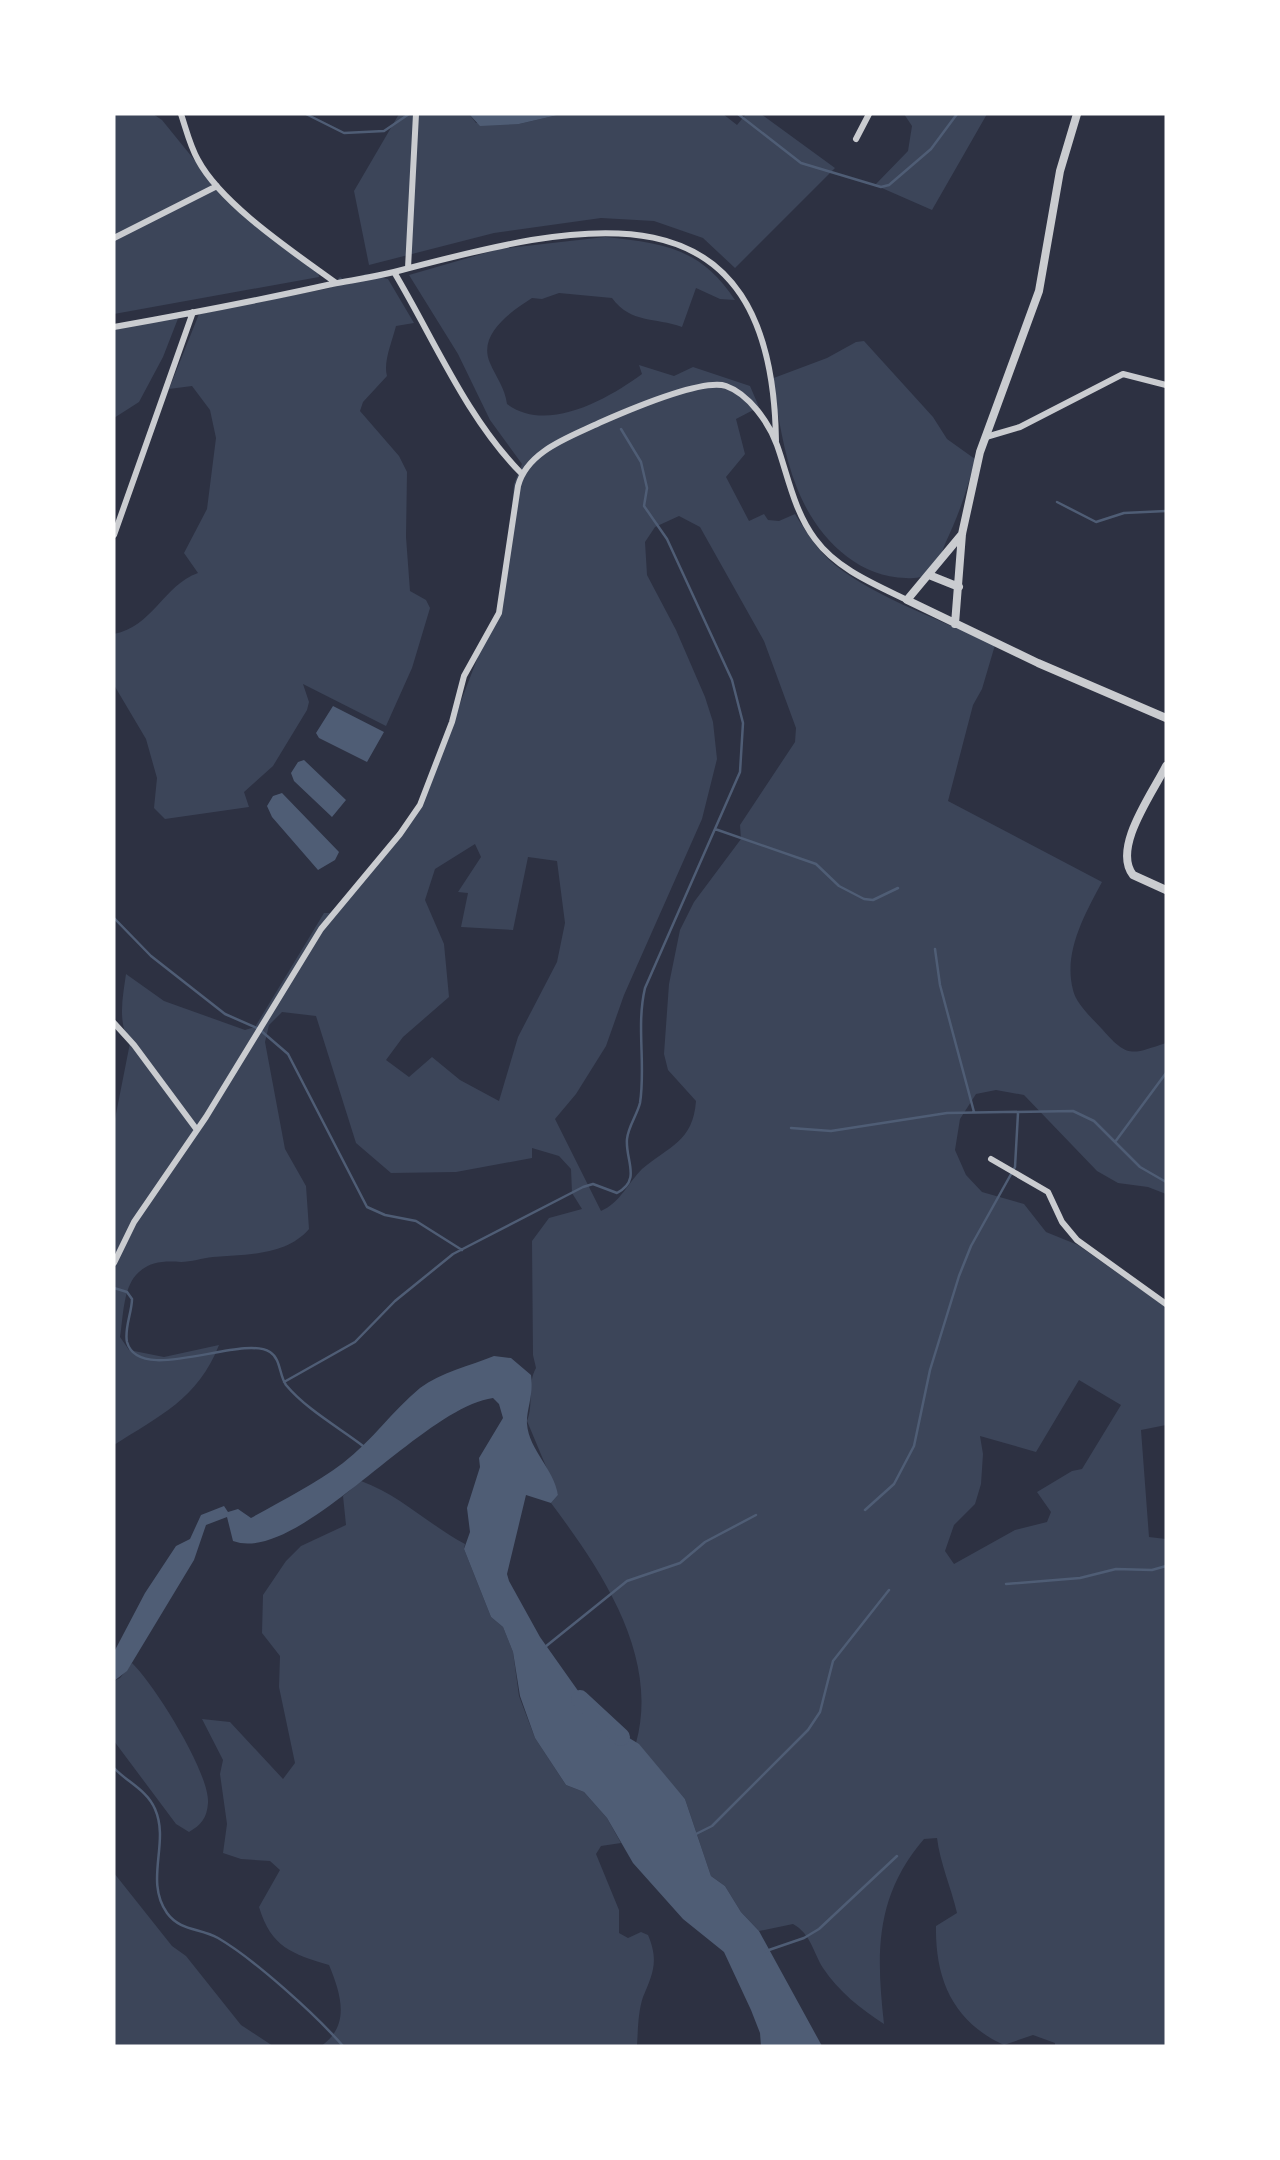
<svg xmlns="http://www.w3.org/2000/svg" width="1280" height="2160" viewBox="0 0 1280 2160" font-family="Poppins,sans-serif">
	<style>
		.green { fill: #3c4559; fill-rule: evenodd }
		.water { fill: #4f5d75 }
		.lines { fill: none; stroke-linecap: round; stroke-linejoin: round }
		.stream { stroke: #4f5d75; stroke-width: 2.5 }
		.river { stroke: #4f5d75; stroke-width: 18 }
		.minor { stroke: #caccd0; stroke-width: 6 }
		.tertiary { stroke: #caccd0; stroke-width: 8 }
	</style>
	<rect width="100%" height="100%" fill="#2d3142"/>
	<path class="green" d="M114,114H153L162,120L222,194L318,271L319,277L114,314Z
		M399,114H469L476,123L519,124L562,114H723L737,125L746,114H761L835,168L735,268L703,238L654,221L601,218L494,233L369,265L354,191Z
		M904,114H987L932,210L875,185L908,151L912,126Z
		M605,237C663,243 701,248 735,300L720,299L696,288L682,327C655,317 631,324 612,298L559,293L542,299L532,298C512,311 477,334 490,363C496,377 505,388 507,404C547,434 608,399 642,374L639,365L674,376L693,367L750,386L759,407L736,419L745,454L726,477L749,521L764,514L768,520L779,521L795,514C806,532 818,551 835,565C878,599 944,621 995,645L982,689L973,705L948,801L1102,882C1085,914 1063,952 1073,990C1076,1004 1092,1018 1102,1029C1128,1059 1132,1054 1166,1043V1194L1148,1187L1118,1183L1097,1171L1024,1095L996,1090L976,1094L960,1119L955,1150L966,1175L982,1192L1024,1204L1046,1232L1078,1245L1166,1307V1425L1141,1430L1149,1537L1166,1539V2046H1055V2043L1033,2035L1004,2045C953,2022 935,1979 936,1926L957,1913C951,1887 940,1863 937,1838L924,1839C875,1896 876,1953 884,2024C861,2009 839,1992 823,1968C813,1952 811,1934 793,1924L759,1931L741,1912L725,1886L711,1876L685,1799L636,1743C660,1656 601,1570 551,1503L558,1495L527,1421C534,1405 527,1383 536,1368L533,1355L532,1241L549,1218L582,1209L572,1193L571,1169L559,1156L532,1148V1158L456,1172L391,1173L356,1143L316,1016L282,1012L269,1025L265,1042L285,1149L306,1186L309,1229C286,1256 246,1254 213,1257C202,1258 191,1262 181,1262C164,1261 149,1261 136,1275C123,1289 123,1319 120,1337L129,1350L164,1357L219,1345C198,1399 159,1416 114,1445V1124L130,1043C117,1022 123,996 126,974L164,1001L245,1030L255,1027L324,913H330L402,835L430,782L484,641L503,607L514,484L522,464L490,420L458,354L409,275L499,249ZM679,516L700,527L764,641L796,728L795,742L740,825L741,839L694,902L680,930L669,984L664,1054L668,1070L696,1101C693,1142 669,1146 642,1169C628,1183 620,1203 601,1211L555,1119L576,1094L606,1046L624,995L702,819L717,759L713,722L705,697L676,630L647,575L645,542L655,527ZM475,844L481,857L458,892L468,893L461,927L513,930L528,857L557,861L565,923L557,962L518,1037L499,1101L460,1080L432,1057L409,1077L386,1060L403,1037L449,997L444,944L425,900L435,869ZM1079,1380L1121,1405L1082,1469L1072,1471L1037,1492L1051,1512L1047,1522L1015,1530L954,1564L945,1551L954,1525L975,1504L981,1484L983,1454L980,1436L1036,1452Z
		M365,274L388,279L414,323L396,326C392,342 383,362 387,376L363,402L360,411L399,456L407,472L406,537L410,591L426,600L430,608L412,668L386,726L303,684L309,702L307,710L273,766L244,792L249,807L165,819L154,808L157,778L146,739L114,685V634C152,627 164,585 198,573L184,553L207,509L216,438L210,410L192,386L169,389L199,314L330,288L340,277L350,284Z
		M179,316L163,357L139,402L114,418V330Z
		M864,341L933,417L947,439L975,459C967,491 959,514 945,544C942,551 940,563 935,569C927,577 916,579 906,578C854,577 815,534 797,488C783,453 779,416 771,379L827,358L856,342Z
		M361,1481C400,1495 429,1525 465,1544L464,1549L491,1617L503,1627L513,1652L519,1696L535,1738L566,1785L584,1792L607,1818L621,1843L601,1846L596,1854L619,1910V1933L628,1938L641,1932L648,1935C659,1961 653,1973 643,1997C638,2012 638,2030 637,2046H321C351,2026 341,1994 329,1965C292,1954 271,1947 259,1907L280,1870L270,1861L241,1859L223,1853L227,1824L220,1774L223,1760L202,1719L230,1722L283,1779L295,1763L279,1687L280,1656L262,1633L263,1595L286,1561L301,1546L346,1525L343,1496Z
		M132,1663C154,1684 210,1773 208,1803C207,1818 201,1825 189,1832L176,1824L114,1741V1681L120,1678Z
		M114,1873L172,1946L186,1956L241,2025L273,2046H114Z"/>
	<path class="water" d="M469,114H562L519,124L480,126Z
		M333,706L384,732L367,762L319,738L316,733Z
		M304,760L346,800L332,817L294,781L291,773L298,762Z
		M282,793L339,852L335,860L318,870L272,817L267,806L273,796Z
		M494,1356L511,1358L531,1375C534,1395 526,1410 527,1424C529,1450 554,1469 558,1495L551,1503L526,1495L507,1574L509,1581L540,1637L598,1719L639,1744L685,1799L711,1876L725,1886L741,1912L759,1931L822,2046H761L760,2033L751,2010L724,1952L683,1919L633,1863L607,1818L584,1792L566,1785L535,1738L520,1696L513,1652L503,1627L491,1617L464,1549L470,1532L467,1508L480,1467L479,1458L503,1418L499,1404L493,1398C420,1408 299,1565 233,1541L227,1517L206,1525L194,1560L127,1671L114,1681V1652L145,1593L176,1546L190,1539L201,1515L224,1506L228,1512L238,1509L251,1518C283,1500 315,1484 343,1463C372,1441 393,1410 420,1388C441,1372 470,1366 494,1356Z"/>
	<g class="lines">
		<path class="stream" d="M306,114L344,133L384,131L409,114
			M738,114L801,163L881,187L889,185L931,149L957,114
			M1057,502L1096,522L1124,513L1166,511
			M715,829L816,864L839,886L864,899L873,900L898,888
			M114,918L151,956L225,1014L259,1029L288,1054L367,1207L385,1215L416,1221L462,1250
			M935,949L940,985L974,1112
			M791,1128L831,1131L947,1113L1073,1111L1094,1121L1140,1167L1166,1182
			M1115,1142L1166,1073
			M114,1288L127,1292L132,1299C132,1312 124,1329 127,1342C139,1386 242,1334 270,1352C281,1359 279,1375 286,1385C306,1409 338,1427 363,1446
			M284,1382L355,1342L395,1301L453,1254L583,1187L593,1184L617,1193C642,1180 625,1160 627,1139C628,1127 637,1115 640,1103C646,1065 636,1026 645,988L740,772L743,723L732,680L667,539L644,506L647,488L641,462L621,429
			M865,1510L894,1484L914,1446L930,1370L959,1276L971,1246L1015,1167L1018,1113
			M1006,1584L1080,1578L1116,1569L1152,1570L1166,1566
			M545,1647L627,1581L680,1563L705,1542L756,1515
			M114,1768C127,1782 147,1790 155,1809C170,1843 144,1880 167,1913C180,1931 200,1928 218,1938C254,1959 315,2014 343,2046
			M696,1834L712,1826L808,1730L820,1712L833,1661L889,1590
			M766,1951L804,1938L819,1929L897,1856"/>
		<path class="river" d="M580,1699L621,1737"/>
		<path class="minor" d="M181,114C186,129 190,146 198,160C222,205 295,253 336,283
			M856,139L869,114
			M114,238L217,186
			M408,268L416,114
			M394,272C434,339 466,417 521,473
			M114,327C187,314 260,300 332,284C353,280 374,277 394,272C580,223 772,173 776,441
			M986,437L1020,427L1123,374L1166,385
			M114,535L193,312
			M114,1023L134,1045L197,1130
			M991,1159L1048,1192L1062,1222L1077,1240L1166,1304
			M114,1263L134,1222L206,1117L321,929L400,834L420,805L452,722L464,676L499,613L518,486C527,451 570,437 599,423C624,412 701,378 726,386C749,394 769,423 777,445C788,476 794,511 815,539C837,569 874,584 907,600"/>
		<path class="tertiary" d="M962,534L907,600L1038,663L1166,718
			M929,575L959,587
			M955,624L962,534L980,452L1039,291L1060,171L1077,114
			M1166,766C1152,794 1112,848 1133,875L1166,890"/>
	</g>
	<rect width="1280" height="2160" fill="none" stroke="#ffffff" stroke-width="231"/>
</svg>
